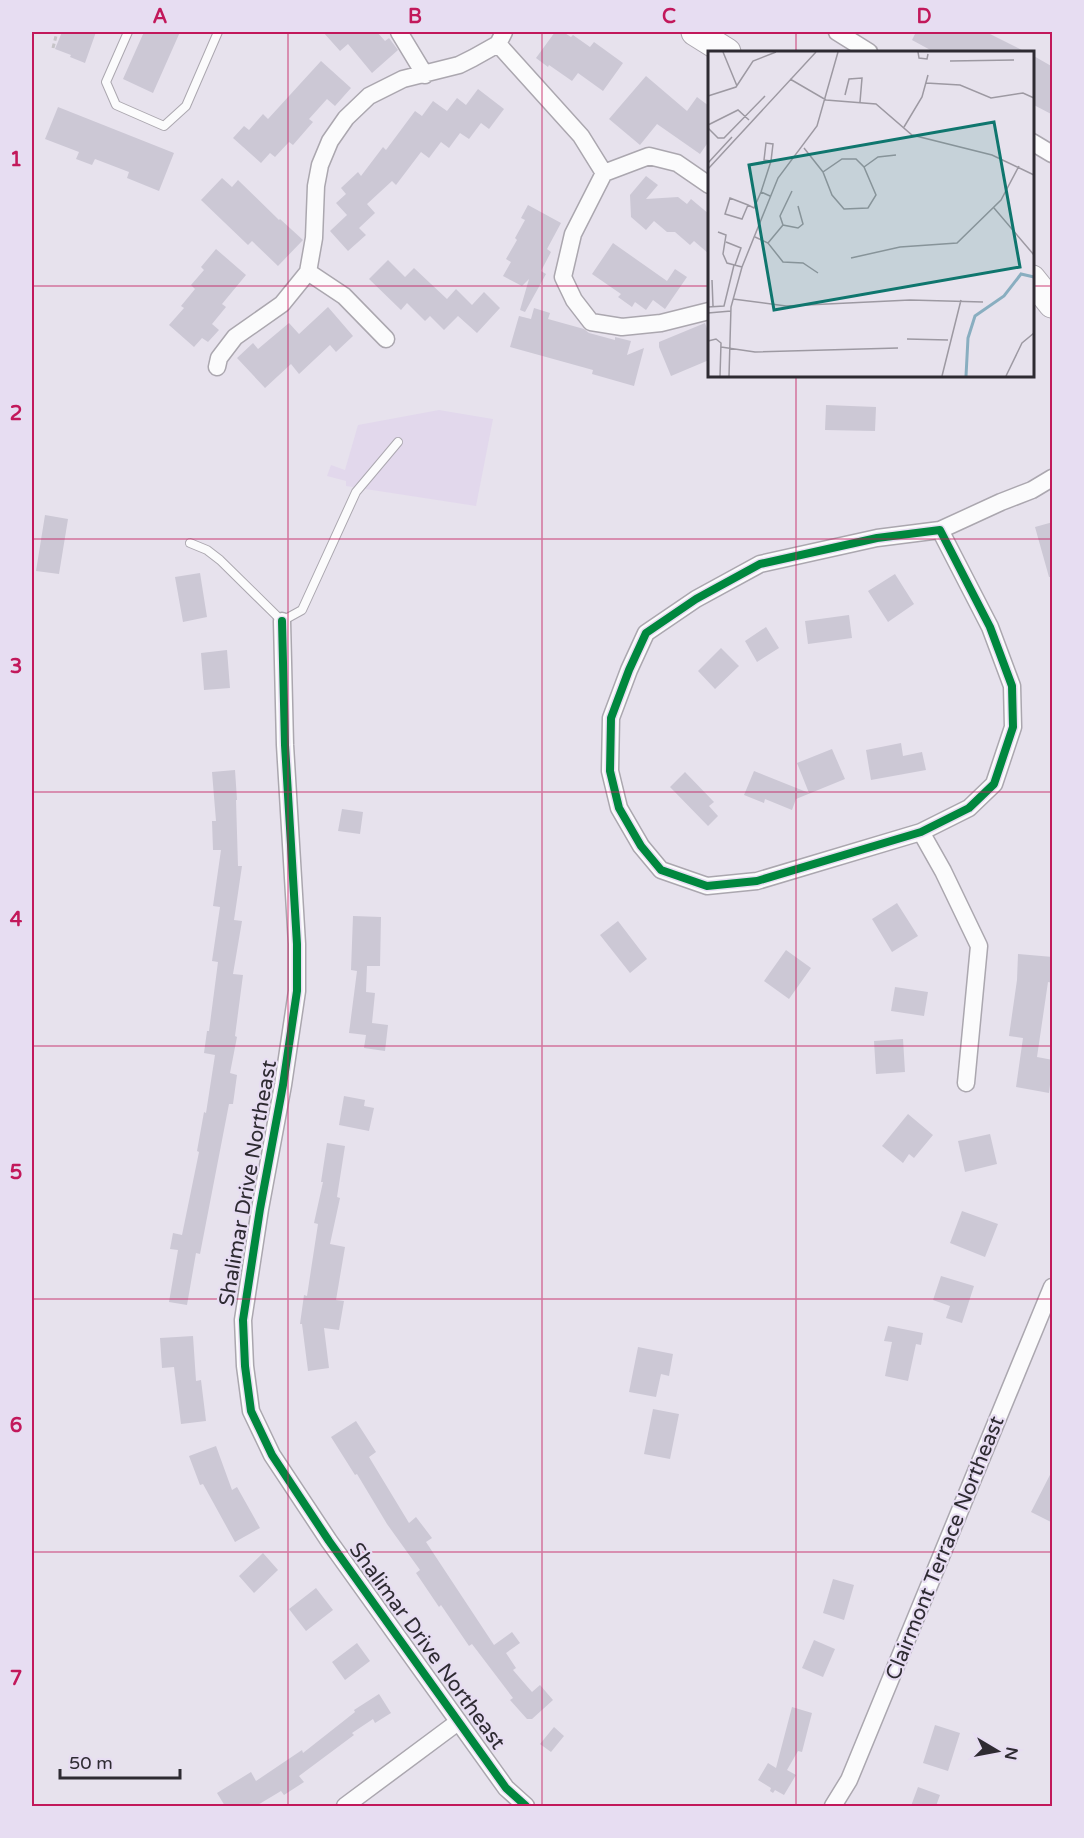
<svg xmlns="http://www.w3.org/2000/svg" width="1084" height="1838" viewBox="0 0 1084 1838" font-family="'Varela Round',sans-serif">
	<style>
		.built { fill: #e2d8ec }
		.building { fill: #ccc8d5 }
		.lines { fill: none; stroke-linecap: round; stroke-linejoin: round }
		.service-casing { stroke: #aba7af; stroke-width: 10 }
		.minor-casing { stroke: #aba7af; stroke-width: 19 }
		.primary-casing { stroke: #aba7af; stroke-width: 29 }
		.path { stroke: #c6c4c8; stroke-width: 3; stroke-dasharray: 4.5 3; stroke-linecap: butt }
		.service { stroke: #fbfbfc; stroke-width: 8 }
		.minor { stroke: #fbfbfc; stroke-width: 16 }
		.primary { stroke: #fbfbfc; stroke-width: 27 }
		.cycleway-casing { stroke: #e7ddf2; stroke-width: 11 }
		.cycleway { stroke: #00873e; stroke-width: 8 }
		.grid { fill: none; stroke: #c2185b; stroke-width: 1.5; stroke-opacity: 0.55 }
		.labels { text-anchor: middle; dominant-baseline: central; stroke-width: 4.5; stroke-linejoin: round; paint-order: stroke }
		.street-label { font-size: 21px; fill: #2e2b32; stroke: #e7ddf2 }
		.inset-river { fill: none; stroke: #89aec0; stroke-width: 3 }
		.inset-road { fill: none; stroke: #9d99a2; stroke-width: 1.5 }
		.view { fill: #0f766e; fill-opacity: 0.15; stroke: #0f766e; stroke-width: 3 }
		.inset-edge { fill: none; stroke: #2e2b32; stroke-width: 3 }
		.neatline { fill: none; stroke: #c2185b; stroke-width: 2 }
		.grid-label { font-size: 20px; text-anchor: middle; font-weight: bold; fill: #c2185b }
	</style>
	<rect width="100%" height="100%" fill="#e7e2ed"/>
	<path class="built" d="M439,410L493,419L476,506L346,486V481L327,476L331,465L345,470L358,425Z"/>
	<path class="building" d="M62,32H96L85,63L70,57L71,55L55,49Z
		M144,32H180L153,93L123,79Z
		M323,32H377L385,41L389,38L398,50L372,73L348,44L340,51Z
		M555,32H563L571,37L573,35L590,47L594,42L623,63L603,91L578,73L572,81L549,65L548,67L536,58Z
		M916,32H986L1026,52H934L912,40Z
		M1032,55L1053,67V115L1032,104Z
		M321,61L351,88L335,106L327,99L309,119L313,122L293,145L289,142L275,157L270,153L261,163L233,138L244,126L249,130L263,114L268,119Z
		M646,76L687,111L697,97L709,106V141L700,154L657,124L640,145L609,119Z
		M478,89L504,109L489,129L481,123L469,139L460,133L449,148L441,142L429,158L421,152L396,185L392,181L367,204L375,213L359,228L366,235L348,251L330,231L347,215L336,203L346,194L341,188L358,172L361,176L383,147L386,150L415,111L422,116L433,101L447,111L457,98L466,105Z
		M58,107L174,153L159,191L127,178L129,172L95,159L92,165L76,159L79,152L45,139Z
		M646,176L658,185L646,199L678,197L687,204L691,199L709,214V254L694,241L690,245L675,232H667L654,221L646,230L631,217L630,195Z
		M222,178L232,187L238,180L279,220L280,219L303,240L278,266L252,241L248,245L201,200Z
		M528,205L561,223L547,249L551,252L541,271L546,274L525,312L520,310L529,279L522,286L503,276L511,262L506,259L517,240L515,238L525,220L521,218Z
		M613,243L667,281L675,269L687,277L665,309L653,300L646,310L635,302L632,307L618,297L621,294L592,274Z
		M216,249L246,275L222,304L226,307L212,324L219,330L208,342L202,338L194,347L169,325L184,308L181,306L195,289L191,285L204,270L201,267Z
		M388,260L405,277L414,268L447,299L456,289L472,305L484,292L500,308L477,333L458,316L444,330L430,316L425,321L407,303L401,310L369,279Z
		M328,307L353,336L336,352L330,345L299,374L291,364L265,388L237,358L253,343L258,349L289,323L299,334Z
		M534,308L550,313L548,319L584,329L589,333L615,340V337L631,341L627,355L644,348L634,386L592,374L593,370L510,347L519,316L531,319Z
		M705,323L709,334V360L671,376L659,347V342Z
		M826,405L876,407L875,431L825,430Z
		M45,515L68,519L59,574L36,571Z
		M1053,522V577H1049L1035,527Z
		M200,573L207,617L183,622L175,577Z
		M895,574L914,604L888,622L868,591Z
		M849,615L852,638L808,644L805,621Z
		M766,627L779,648L757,662L745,641Z
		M721,648L739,666L715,689L698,671Z
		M227,650L230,688L204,690L201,653Z
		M901,743L903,756L922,752L926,770L871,780L866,750Z
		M832,749L845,779L796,799L792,810L765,799L764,803L744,795L754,771L809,793L797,763Z
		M235,770L237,800H236L238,866H242L234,920L242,921L233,974L243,975L235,1036L237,1037L230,1073L237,1075L233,1104H229L200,1254L196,1253L187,1305L169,1302L178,1250L170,1249L173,1233L182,1235L199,1152L197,1151L204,1112L206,1113L215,1055L204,1053L207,1031H209L218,962L212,961L220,907L213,906L221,850H213L212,821H216L212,772Z
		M685,772L714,802L709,806L718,816L708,826L670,787Z
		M342,809L363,812L360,834L338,831Z
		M897,903L918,936L892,952L872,919Z
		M353,916L381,917L380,966H367L366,992L375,993L372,1023L388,1025L385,1051L364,1048L366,1035L349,1033L357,971L351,970Z
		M618,921L647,959L630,973L600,935Z
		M786,950L811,968L789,999L764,981Z
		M1018,954L1053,957V983L1048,982L1037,1057L1053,1060L1049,1093L1016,1087L1023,1038L1009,1036L1017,980Z
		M895,987L928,992L924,1016L891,1011Z
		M903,1039L905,1072L876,1074L874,1041Z
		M344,1096L365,1100L364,1106L374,1108L369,1131L339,1125Z
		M908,1114L933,1135L914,1158L909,1154L903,1163L882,1146Z
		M990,1134L997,1164L965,1172L958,1141Z
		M327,1143L345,1146L337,1197L340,1198L330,1244L345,1247L336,1300L344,1301L339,1330L324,1328L329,1368L308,1371L302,1324H300L304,1295L307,1296L318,1224L314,1223L323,1182H321Z
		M962,1211L998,1224L985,1257L950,1243Z
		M941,1276L974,1286L962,1323L946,1318L950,1306L933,1300Z
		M888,1326L923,1333L921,1345L916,1344L908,1381L885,1376L892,1342L884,1341Z
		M193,1336L196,1381L201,1380L206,1421L181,1424L174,1367L162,1368L160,1338Z
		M638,1347L673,1354L669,1376L661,1374L656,1397L629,1392Z
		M653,1409L679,1414L670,1459L644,1454Z
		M356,1421L376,1452L369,1457L409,1523L416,1517L432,1538L426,1542L494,1645L512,1632L520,1643L506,1653L516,1668L513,1670L532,1692L540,1685L553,1700L532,1719H527L510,1700L513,1698L472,1644L469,1646L441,1605L439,1607L416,1573L420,1570L387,1524L357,1474L355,1475L331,1437Z
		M216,1446L232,1490L237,1487L260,1528L235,1542L203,1484L200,1485L189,1456Z
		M1053,1469V1523L1031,1512Z
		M263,1553L278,1570L254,1593L239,1576Z
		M833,1579L854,1585L844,1620L823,1613Z
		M316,1588L333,1610L306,1631L289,1609Z
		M814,1640L835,1649L823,1677L802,1668Z
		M357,1643L370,1661L345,1680L332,1662Z
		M379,1694L391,1713L375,1723L373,1719L352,1733L354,1735L299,1776L304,1782L284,1795L281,1791L256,1806H225L217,1793L251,1772L256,1781L302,1750L303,1753L355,1712L354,1710Z
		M792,1707L812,1713L802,1752L798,1751L787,1770L796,1775L784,1795L775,1790L773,1793L770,1791L771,1788L758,1780L768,1763L776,1768Z
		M935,1725L960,1733L948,1771L923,1763Z
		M554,1727L564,1736L551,1752L540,1744Z
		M918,1787L940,1795L936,1806H911Z"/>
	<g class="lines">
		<defs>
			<path id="service" d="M128,32L106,82L116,105L164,126L186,106L218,32
				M190,543L207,550L220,560L282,621L302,610L356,492L398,442"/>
			<path id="minor" d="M399,32L425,75
				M837,32L869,52
				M498,44L581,136L604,173
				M1032,142L1052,154
				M709,185L677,163L649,156L604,173L573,234L563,277L574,300L591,322L622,327L661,323L709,311
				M308,272L344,296L386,339
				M217,367L219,358L235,337L282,304L308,272L314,238L316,186L320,165L330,141L346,118L369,96L403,79L459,65L473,58L498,44L504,32
				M940,530L990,627L1012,686L1013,727L994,784L969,808L921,832L757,881L707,886L661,870L641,846L619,808L610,771L611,718L629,670L646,633L696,599L760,564L877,538Z
				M940,530L1001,502L1032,490L1052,478
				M282,621L285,745L297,944V991L283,1085L260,1209L243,1320L245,1366L251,1411L272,1455L329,1541L506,1788L526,1806
				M921,832L943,871L979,946L966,1083
				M345,1806L458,1722
				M833,1806L849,1780C918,1616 984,1451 1052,1287"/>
			<path id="primary" d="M695,32L727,52
				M1032,279L1052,304"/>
		</defs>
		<use href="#service" class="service-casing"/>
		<use href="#minor" class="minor-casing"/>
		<use href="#primary" class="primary-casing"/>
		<path class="path" d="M53,48L57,32"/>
		<use href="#service" class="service"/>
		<use href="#minor" class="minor"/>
		<use href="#primary" class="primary"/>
		<defs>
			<path id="cycleway" d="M940,530L990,627L1012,686L1013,727L994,784L969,808L921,832L757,881L707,886L661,870L641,846L619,808L610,771L611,718L629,670L646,633L696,599L760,564L877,538Z
				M282,621L285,745L297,944V991L283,1085L260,1209L243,1320L245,1366L251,1411L272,1455L329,1541L506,1788L526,1806"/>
		</defs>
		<use href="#cycleway" class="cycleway-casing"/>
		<use href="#cycleway" class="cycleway"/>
	</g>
	<path class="grid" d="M288,32V1806M542,32V1806M796,32V52M32,286H709M1032,286H1052M796,375V1806M32,539H1052M32,792H1052M32,1046H1052M32,1299H1052M32,1552H1052"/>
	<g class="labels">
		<g class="street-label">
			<text transform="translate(248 1183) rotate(-80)">Shalimar Drive Northeast</text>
			<text transform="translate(945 1548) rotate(-68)">Clairmont Terrace Northeast</text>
			<text transform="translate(427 1646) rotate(54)">Shalimar Drive Northeast</text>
		</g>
	</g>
	<g transform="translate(708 51)">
		<rect width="326" height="326" fill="#e7e2ed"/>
		<path class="inset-river" d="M258,325L260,287L267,265L296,245L313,223L326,226"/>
		<path class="inset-road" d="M15,1L29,35M210,1L211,7L219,8L220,3M242,10L306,9M82,28L118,49L168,53L204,84L284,104L326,124M218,32L252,34L283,47L315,42L326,47M137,44L141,28L154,27L152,51M0,45L28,36L45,10L68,1M0,74L30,59L41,69M196,76L214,46L220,24M0,77L10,87H16L57,45M96,97L115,121M134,108H148L156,116L168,144L160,157L136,158L124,144L115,121ZM0,112L24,86M156,116L170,106L188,104M0,118L108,1M84,140L72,165L75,174L90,177L95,173L90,155M53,141L63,110L65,93L58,92L56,109L63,110M22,147L40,154L34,168L17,163ZM40,154L46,157L53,141L62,145M286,157L326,204M10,181L18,184L15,203L19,212L34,216M47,186L60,192L75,211L95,212L110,222M18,191L33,197L27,214M60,192L75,174M143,207L192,196L249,192L293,149L311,115M4,229L5,255M25,248L78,255L202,249L275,251M0,256L16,255L26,214M0,262L23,260M199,288L240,289M0,290L8,288L13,292L12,325M13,296L47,301L190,297M21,325L23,256L34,216L70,127L109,75L130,1M234,325L253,249M298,325L314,292L326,282"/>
		<path class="view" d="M286,71L312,216L66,259L41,114Z"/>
		<rect width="326" height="326" class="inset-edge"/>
	</g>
	<rect width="1084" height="1838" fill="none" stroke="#e7ddf2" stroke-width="66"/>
	<g transform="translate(997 1751) rotate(100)" stroke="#e7ddf2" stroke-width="4.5" paint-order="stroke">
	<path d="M0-4.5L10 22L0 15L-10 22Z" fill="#2e2b32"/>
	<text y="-9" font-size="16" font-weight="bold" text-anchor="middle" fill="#2e2b32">N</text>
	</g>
	<path d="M60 1769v9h120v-9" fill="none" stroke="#2e2b32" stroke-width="3"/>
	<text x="69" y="1769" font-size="18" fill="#2e2b32" stroke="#e7ddf2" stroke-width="4.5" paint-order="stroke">50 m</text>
	<rect x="33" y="33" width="1018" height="1772" class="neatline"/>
	<g class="grid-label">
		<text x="160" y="23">A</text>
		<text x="415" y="23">B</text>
		<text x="669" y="23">C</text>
		<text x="924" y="23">D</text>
		<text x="16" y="166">1</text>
		<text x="16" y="420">2</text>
		<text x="16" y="673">3</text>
		<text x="16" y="926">4</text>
		<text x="16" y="1179">5</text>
		<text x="16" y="1432">6</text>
		<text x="16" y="1685">7</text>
	</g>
</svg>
